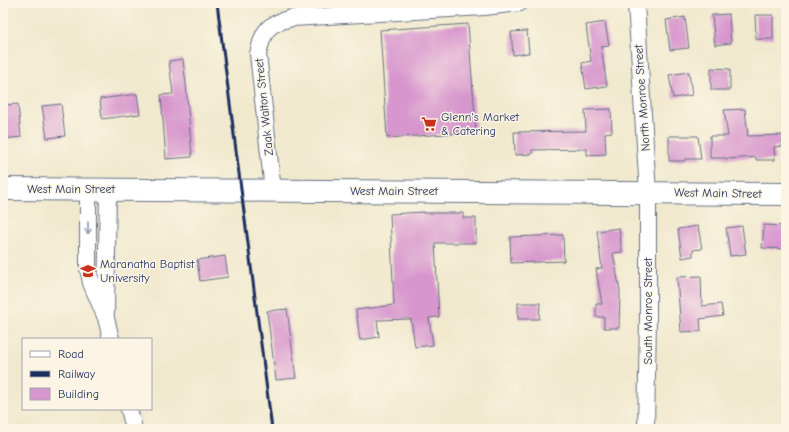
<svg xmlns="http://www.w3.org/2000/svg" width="789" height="432" viewBox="0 0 789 432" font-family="'Comic Neue',sans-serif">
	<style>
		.building { fill: #d796cd }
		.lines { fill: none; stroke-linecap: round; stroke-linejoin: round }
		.minor-casing { stroke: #667085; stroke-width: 18 }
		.primary-casing { stroke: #667085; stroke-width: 24 }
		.minor { stroke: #fff; stroke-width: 16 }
		.primary { stroke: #fff; stroke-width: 22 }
		.rail { stroke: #1b2f5e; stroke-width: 3 }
		.oneway { stroke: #8d97ae }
		.labels { text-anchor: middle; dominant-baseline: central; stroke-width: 3; stroke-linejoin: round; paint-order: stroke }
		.street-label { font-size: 12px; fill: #1b2f5e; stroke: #fcf5e5 }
		.poi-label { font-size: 12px; fill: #1b2f5e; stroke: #fcf5e5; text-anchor: start }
	</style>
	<rect width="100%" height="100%" fill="#fcf5e5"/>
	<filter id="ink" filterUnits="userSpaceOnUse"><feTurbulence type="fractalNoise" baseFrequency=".025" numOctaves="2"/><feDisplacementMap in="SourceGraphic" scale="8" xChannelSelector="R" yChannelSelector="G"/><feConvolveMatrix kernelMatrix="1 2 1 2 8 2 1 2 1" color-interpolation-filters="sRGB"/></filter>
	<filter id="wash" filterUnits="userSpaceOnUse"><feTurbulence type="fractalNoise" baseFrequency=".012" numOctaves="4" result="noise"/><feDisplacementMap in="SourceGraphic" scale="16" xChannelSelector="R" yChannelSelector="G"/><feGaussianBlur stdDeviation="0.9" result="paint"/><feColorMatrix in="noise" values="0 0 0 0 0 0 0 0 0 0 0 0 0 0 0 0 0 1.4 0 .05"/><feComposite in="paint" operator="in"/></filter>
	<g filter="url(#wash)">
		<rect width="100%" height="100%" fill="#f0e9cd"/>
		<g id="blocks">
			<path class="building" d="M729,14L731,43L715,45L712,15Z
				M755,15H773V39H756Z
				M685,17L689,48L670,50L666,20Z
				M605,22L609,46L601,47L607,86L586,89L582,63L591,61L586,25Z
				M468,24L476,132L387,138L380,30Z
				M527,31L529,53L513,55L511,32Z
				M183,59L186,85L192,157L166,159L161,95L173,94L169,61Z
				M711,68L730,69V90H711Z
				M689,72L692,95L673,98L669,75Z
				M137,94L140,114L102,119L100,99Z
				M18,104L21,137L3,139V105Z
				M61,104L65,136L47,138L42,106Z
				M611,109L612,132L605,133L606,154L587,155V149L532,150V154L515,155L514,132L586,131L585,110Z
				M745,109L748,136L786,135V146L774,147L775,160H756V157L726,159V158H710V136H728L724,110Z
				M669,136H698L701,159H685V161H669Z
				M424,212V213H463V218H476V243H435L439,317L429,318L433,345L415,347L411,319L377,320L379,337L360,340L356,310L394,305L390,214Z
				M764,225L786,226V249L762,248Z
				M698,226L702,249L693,250V256L682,258L678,229Z
				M742,226L746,254L730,256L726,228Z
				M619,228L622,252L613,253L620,291L619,328H604V317H596V304H602L596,269L602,268L597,231Z
				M563,235L564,261L511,263L510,237Z
				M225,256L228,277L200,281L197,260Z
				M701,276L702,306L721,304L723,316L700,319L701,331L681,332L677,277Z
				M518,303H540L539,319H518Z
				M287,309L296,378L276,380L267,311Z"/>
		</g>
	</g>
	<g filter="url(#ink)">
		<use href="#blocks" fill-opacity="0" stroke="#667085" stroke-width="1"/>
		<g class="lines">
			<defs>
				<path id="minor" d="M636,3L648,193V319L646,429
					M88,189V268L91,283L106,318L111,339
					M273,191L258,54C264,29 267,24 292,18L484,7L520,3
					M106,313L108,189
					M129,409L134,429"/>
				<path id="primary" d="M3,189L786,194"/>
			</defs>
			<use href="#minor" class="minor-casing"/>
			<use href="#primary" class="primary-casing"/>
			<use href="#minor" class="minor"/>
			<use href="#primary" class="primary"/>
			<path class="rail" d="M217,3L272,429"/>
		</g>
		<defs><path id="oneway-shaft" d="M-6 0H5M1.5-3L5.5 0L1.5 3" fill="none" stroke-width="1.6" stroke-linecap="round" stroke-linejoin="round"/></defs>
		<use class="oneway" href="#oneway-shaft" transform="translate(88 228) rotate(90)"/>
	</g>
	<defs>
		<symbol id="supermarket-bare" viewBox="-9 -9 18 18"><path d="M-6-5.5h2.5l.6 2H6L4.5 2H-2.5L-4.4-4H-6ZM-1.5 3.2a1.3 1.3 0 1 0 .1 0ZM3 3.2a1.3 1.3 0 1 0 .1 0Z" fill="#c8321e" stroke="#fcf5e5" stroke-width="2.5" paint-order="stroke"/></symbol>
		<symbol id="university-bare" viewBox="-9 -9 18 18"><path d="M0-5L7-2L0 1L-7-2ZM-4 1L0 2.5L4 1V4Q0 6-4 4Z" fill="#c8321e" stroke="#fcf5e5" stroke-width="2.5" paint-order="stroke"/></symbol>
	</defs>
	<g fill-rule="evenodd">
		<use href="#supermarket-bare" x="418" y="113" width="22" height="22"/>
		<use href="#university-bare" x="77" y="260" width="22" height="22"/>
	</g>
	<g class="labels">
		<g class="street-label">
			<text transform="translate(642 98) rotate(-94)">North Monroe Street</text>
			<text transform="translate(264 107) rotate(-96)">Zaak Walton Street</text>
			<text x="71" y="189">West Main Street</text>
			<text x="394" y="191">West Main Street</text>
			<text transform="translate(718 193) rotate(1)">West Main Street</text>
			<text transform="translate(648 311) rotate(-90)">South Monroe Street</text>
		</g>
		<g class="poi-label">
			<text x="441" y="117">Glenn's Market<tspan x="441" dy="14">&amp; Catering</tspan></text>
			<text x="100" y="264">Maranatha Baptist<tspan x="100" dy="14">University</tspan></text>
		</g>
	</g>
	<rect width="789" height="432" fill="none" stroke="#fcf5e5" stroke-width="16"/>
	<rect x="22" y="338" width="130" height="72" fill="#fcf5e5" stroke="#a2a6af"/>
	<rect x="30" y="351" width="20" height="6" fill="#ffffff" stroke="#a2a6af"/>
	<text x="58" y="358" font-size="12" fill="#1b2f5e">Road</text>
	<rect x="30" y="371" width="20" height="6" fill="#1b2f5e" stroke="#a2a6af"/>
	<text x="58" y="378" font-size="12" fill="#1b2f5e">Railway</text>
	<rect x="30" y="388" width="20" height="12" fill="#d796cd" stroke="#a2a6af"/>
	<text x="58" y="398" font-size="12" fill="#1b2f5e">Building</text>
</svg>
